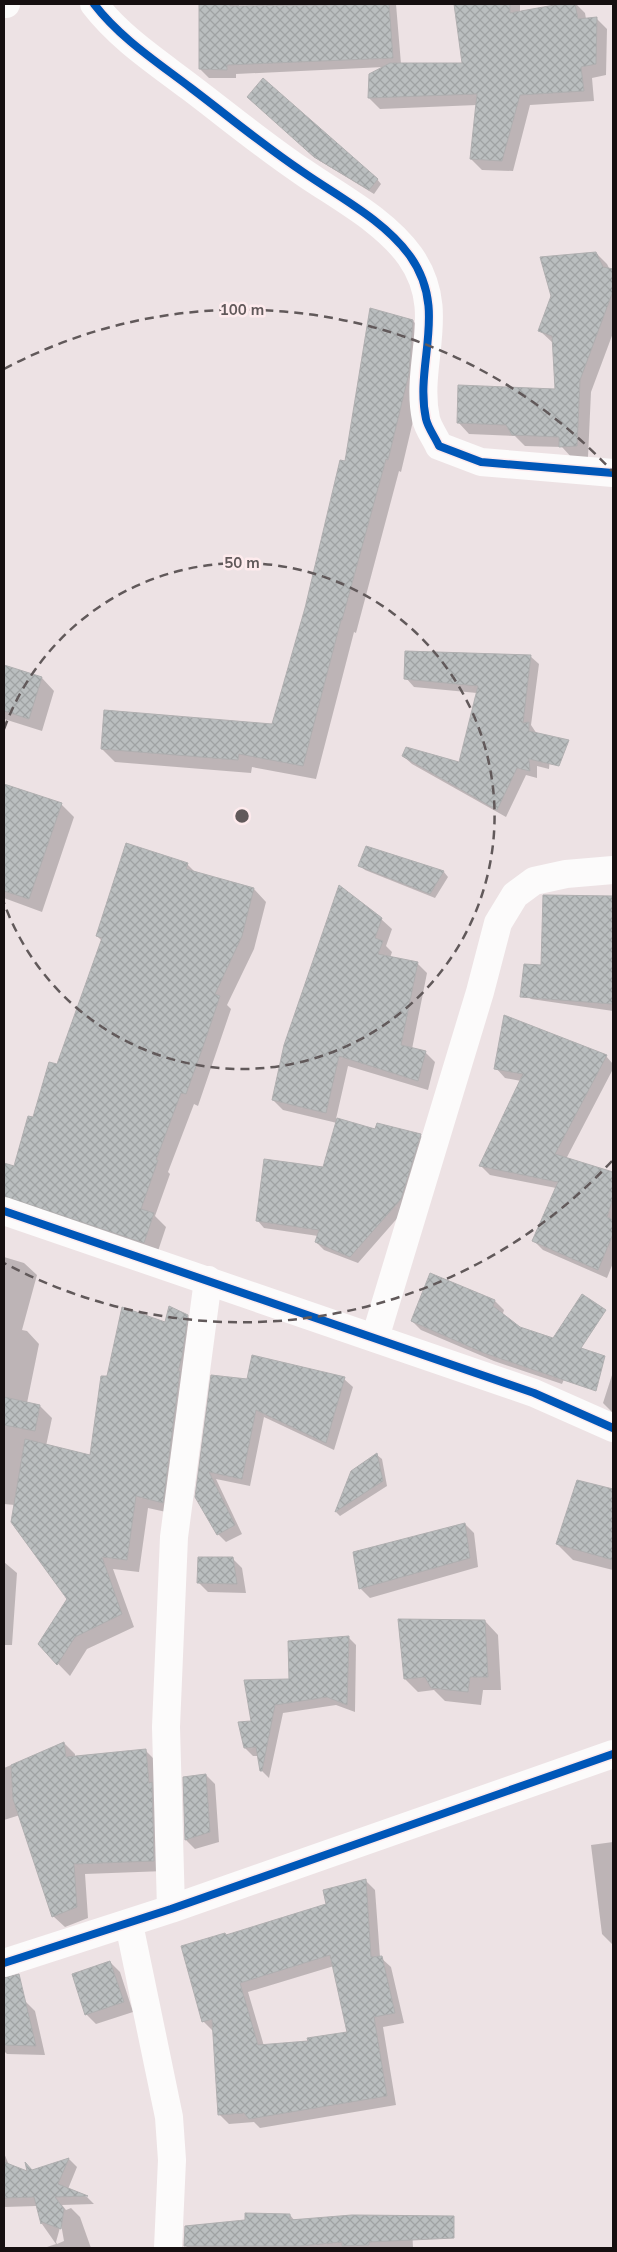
<svg xmlns="http://www.w3.org/2000/svg" width="617" height="2252" viewBox="0 0 617 2252" font-family="Mulish,sans-serif">
	<style>
		.shadow { fill: #0003; fill-rule: evenodd }
		.building { fill: url(#building-cross-hatch); stroke: #b0afb0; fill-rule: evenodd }
		.lines { fill: none; stroke-linecap: round; stroke-linejoin: round }
		.minor { stroke: #fcfbfb; stroke-width: 28 }
		.cycleway-casing { stroke: #feebed; stroke-width: 11 }
		.cycleway { stroke: #0057b8; stroke-width: 8 }
		.ring { fill: none; stroke: #61595a; stroke-width: 2.5; stroke-dasharray: 9 6 }
		.centre { fill: #61595a; stroke: #feebed; stroke-width: 2.5 }
		.ring-label { font-size: 15px; text-anchor: middle; font-weight: bold; fill: #61595a; stroke: #feebed; stroke-width: 5; stroke-linejoin: round; paint-order: stroke }
	</style>
	<defs>
		<pattern id="building-cross-hatch" width="8" height="8" patternUnits="userSpaceOnUse" patternTransform="scale(1.25)"><rect width="8" height="8" fill="#babebf"/><path d="M0 0l8 8M0 8l8-8" fill="none" stroke="#9fa2a3"/></pattern>
	</defs>
	<rect width="100%" height="100%" fill="#ede2e4"/>
	<path class="shadow" d="M201,4H239V7L312,4H396L401,64H463L455,4H520V12L576,4L585,13L586,19L596,18L607,29L606,75L592,78L594,101L530,105L513,171L482,170L471,159L477,105L380,109L369,98L370,75L384,67L236,74V78H209L200,69Z
		M253,102L377,179L381,184L374,194L320,161Z
		M596,253L607,264L610,270L613,271V333L591,392L588,457L572,458L562,447L525,446L515,436L469,434L458,422L557,391L553,343L540,331Z
		M413,321L426,334L421,387L401,472L399,471L356,633L354,632L316,779L252,767L251,773L115,762L102,749L273,725L346,463Z
		M530,656L539,664L531,725L537,734L551,743L549,769L537,766V778L526,775L506,817L412,764L403,756L460,763L477,693L414,687L406,678Z
		M4,666L42,678L54,691L42,731L4,719Z
		M4,785L61,804L74,817L42,912L4,898Z
		M366,847L444,872L448,877L435,898L365,870L360,865Z
		M187,864L196,873L254,889L266,902L254,949L227,1005L231,1009L198,1106L194,1104L168,1172L170,1174L155,1216L166,1227L157,1254L4,1203V1164L15,1168L57,1065L102,941L97,936Z
		M604,897L613,898V1011L531,999L522,990Z
		M381,919L392,929L386,946L392,952L390,958L417,963L427,973L412,1049L425,1052L435,1062L428,1090L348,1066L336,1119L376,1131L420,1135L428,1143L408,1206L358,1263L324,1250L316,1242L318,1236L264,1228L257,1220L324,1169L337,1123L283,1110L273,1100Z
		M606,1056L613,1064V1069L566,1159L613,1173V1263L607,1278L543,1250L534,1241L556,1188L490,1175L481,1166L521,1081L505,1078L496,1068Z
		M4,1257L24,1263L37,1275L22,1330L27,1331L39,1344L27,1403L40,1406L52,1418L46,1446L91,1456L108,1377L165,1324L187,1316L200,1328L175,1514L148,1508L139,1572L113,1569L134,1627L87,1649L70,1676L39,1644L68,1599L15,1505L4,1504Z
		M495,1301L504,1310L502,1316L571,1363L562,1384L494,1361L421,1330L412,1321Z
		M613,1372V1413L603,1403Z
		M344,1379L353,1387L334,1450L264,1417L250,1486L216,1479L242,1534L226,1542L218,1534L196,1497L248,1381Z
		M377,1455L382,1459L387,1486L340,1516L336,1512L352,1472Z
		M578,1481L613,1490V1570L573,1560L557,1544Z
		M465,1524L474,1533L478,1567L370,1598L361,1589Z
		M232,1558L242,1568L246,1593L208,1592L199,1583Z
		M4,1562L17,1573L12,1645H4Z
		M485,1621L498,1635L501,1690H483L481,1705L445,1701L434,1690L418,1692L405,1679Z
		M348,1637L356,1645L355,1712L336,1705L283,1713L269,1778L261,1770L258,1756H253L245,1748L252,1723L291,1680Z
		M64,1743L75,1754V1758L146,1751L157,1762L165,1871L85,1874L88,1918L65,1927L53,1916L20,1815L4,1820V1768Z
		M206,1775L215,1784L219,1842L195,1849L186,1840L184,1778Z
		M613,1842V1944H612L602,1934L591,1845Z
		M366,1881L375,1890L380,1957L391,1967L404,2023L383,2027L396,2105L260,2128L254,2122L229,2124L219,2114L214,2032L203,2021L226,1936L327,1905ZM334,1966L349,2033L309,2042L264,2046L248,1992Z
		M110,1962L120,1972L133,2012L96,2024L87,2015L73,1975Z
		M25,2001L35,2011L45,2055L7,2054L4,2051V2007Z
		M4,2153L9,2165L29,2173L69,2159L77,2167L68,2189L87,2197L94,2204L62,2205L66,2210L71,2208L80,2217L91,2248H44L56,2244L42,2224L37,2206L4,2207ZM61,2224L64,2241L57,2244L56,2242Z
		M290,2215L295,2221L412,2226L413,2248H188L185,2245Z"/>
	<path class="building" d="M199,4H230V6L389,4L393,58L227,65V70L199,69Z
		M454,4H510V13L560,4H575L578,19L597,17L596,64L581,67L584,91L520,95L502,161L470,159L477,94L368,98L369,74L390,63H462Z
		M263,78L378,179L369,190L314,157L247,97Z
		M596,252L603,267L613,269V291L580,380L577,446L559,447V437L512,435L506,425L457,423L458,385L555,389L552,336L538,331L551,296L540,257Z
		M370,308L413,320L409,373L388,460L386,459L342,620H341L303,766L239,754L238,760L101,749L104,710L272,724L305,608L340,460L345,461Z
		M405,651L531,655L523,723L529,722V731L569,740L559,766L529,759L530,771L517,768L497,810L402,756L406,747L459,762L478,686L404,679Z
		M4,665L42,677L29,719L4,711Z
		M4,784L62,803L29,899L4,891Z
		M126,843L188,863L186,869L254,888L242,936L215,994L220,996L205,1041L186,1094L181,1093L156,1160H158L141,1209L154,1213L144,1243L4,1196V1163L14,1166L28,1116L33,1117L49,1062L57,1064L102,938L96,936Z
		M366,846L444,871L430,894L358,866Z
		M339,885L382,918L375,938L383,941L378,954L418,962L401,1045L426,1051L418,1081L339,1056L326,1113L272,1100L284,1045Z
		M543,895L613,896V1004L520,997L524,964L541,965Z
		M504,1015L607,1055L555,1154L613,1172V1198L607,1217L613,1220V1234L598,1270L532,1241L558,1182L479,1166L523,1074L494,1069Z
		M337,1118L375,1129L377,1123L421,1134L401,1199L350,1257L315,1242L319,1230L256,1221L264,1159L323,1167Z
		M430,1273L495,1300L493,1306L520,1327L553,1338L582,1294L606,1310L581,1348L605,1356L596,1391L484,1353L411,1321Z
		M169,1306L188,1315L182,1357L178,1371H180L163,1503L136,1496L127,1560L102,1557L122,1614L75,1637L57,1665L38,1644L67,1599L11,1522L25,1439L90,1455L101,1376H107L122,1307L165,1322Z
		M252,1355L345,1377L326,1443L256,1410L242,1479L209,1472L235,1525L217,1535L195,1497L211,1375L247,1379Z
		M4,1397L40,1405L35,1431L4,1425Z
		M377,1453L383,1481L335,1512L351,1471Z
		M577,1480L613,1489V1560L556,1544Z
		M465,1523L470,1558L359,1589L353,1552Z
		M198,1557H233L237,1584L197,1583Z
		M398,1619L485,1620L488,1677H470L468,1692L431,1688L425,1677L404,1679Z
		M349,1636L347,1705L327,1697L275,1705L262,1771H260L256,1747L244,1748L238,1722L251,1721L244,1680L289,1679L288,1641Z
		M64,1742L66,1757L146,1749L149,1783L152,1782L154,1861L74,1864L77,1907L52,1917L13,1799L11,1765Z
		M206,1774L210,1832L185,1840L183,1777Z
		M366,1879L371,1957L382,1956L395,2013L374,2017L387,2096L249,2119L244,2113L218,2115L212,2019L202,2022L181,1946L225,1933L226,1935L326,1904L323,1890ZM330,1955L347,2032L307,2038L308,2041L258,2045L240,1983Z
		M110,1961L124,2002L85,2015L72,1974Z
		M19,1974L36,2046L4,2045V1978Z
		M69,2158L58,2184L88,2196L55,2197L64,2209L61,2229L42,2222L41,2224L34,2197L4,2198V2162L27,2171L25,2162L32,2170Z
		M245,2213L290,2214V2220L352,2215L454,2216V2238L369,2242V2245L342,2246V2242L300,2246H184L185,2226L245,2220Z"/>
	<g class="lines">
		<path class="minor" d="M4,4H6
			M94,4C120,38 157,62 191,88C228,116 264,146 303,172C339,197 384,220 410,256C449,311 414,363 426,419C428,428 435,437 439,446L481,462L613,473
			M4,1211L534,1393L613,1428
			M375,1338L480,992L498,923L515,895L534,881L566,874L613,870
			M171,1909L166,1727L174,1537L208,1280
			M129,1924L169,2117L172,2160L168,2248
			M4,1963L171,1909L613,1754"/>
		<defs>
			<path id="cycleway" d="M94,4C120,38 157,62 191,88C228,116 264,146 303,172C339,197 384,220 410,256C449,311 414,363 426,419C428,428 435,437 439,446L481,462L613,473
				M4,1211L534,1393L613,1428
				M4,1963L171,1909L613,1754"/>
		</defs>
		<use href="#cycleway" class="cycleway-casing"/>
		<use href="#cycleway" class="cycleway"/>
	</g>
	<g class="ring">
		<path d="M4 729A253 253 0 1 1 4 903"/>
		<path d="M612 1161A506 506 0 0 1 4 1263M4 369A506 506 0 0 1 612 471"/>
	</g>
	<circle cx="242" cy="816" r="8" class="centre"/>
	<g class="ring-label">
		<text x="242" y="315">100 m</text>
		<text x="242" y="568">50 m</text>
	</g>
	<rect width="617" height="2252" fill="none" stroke="#160f10" stroke-width="10"/>
</svg>
